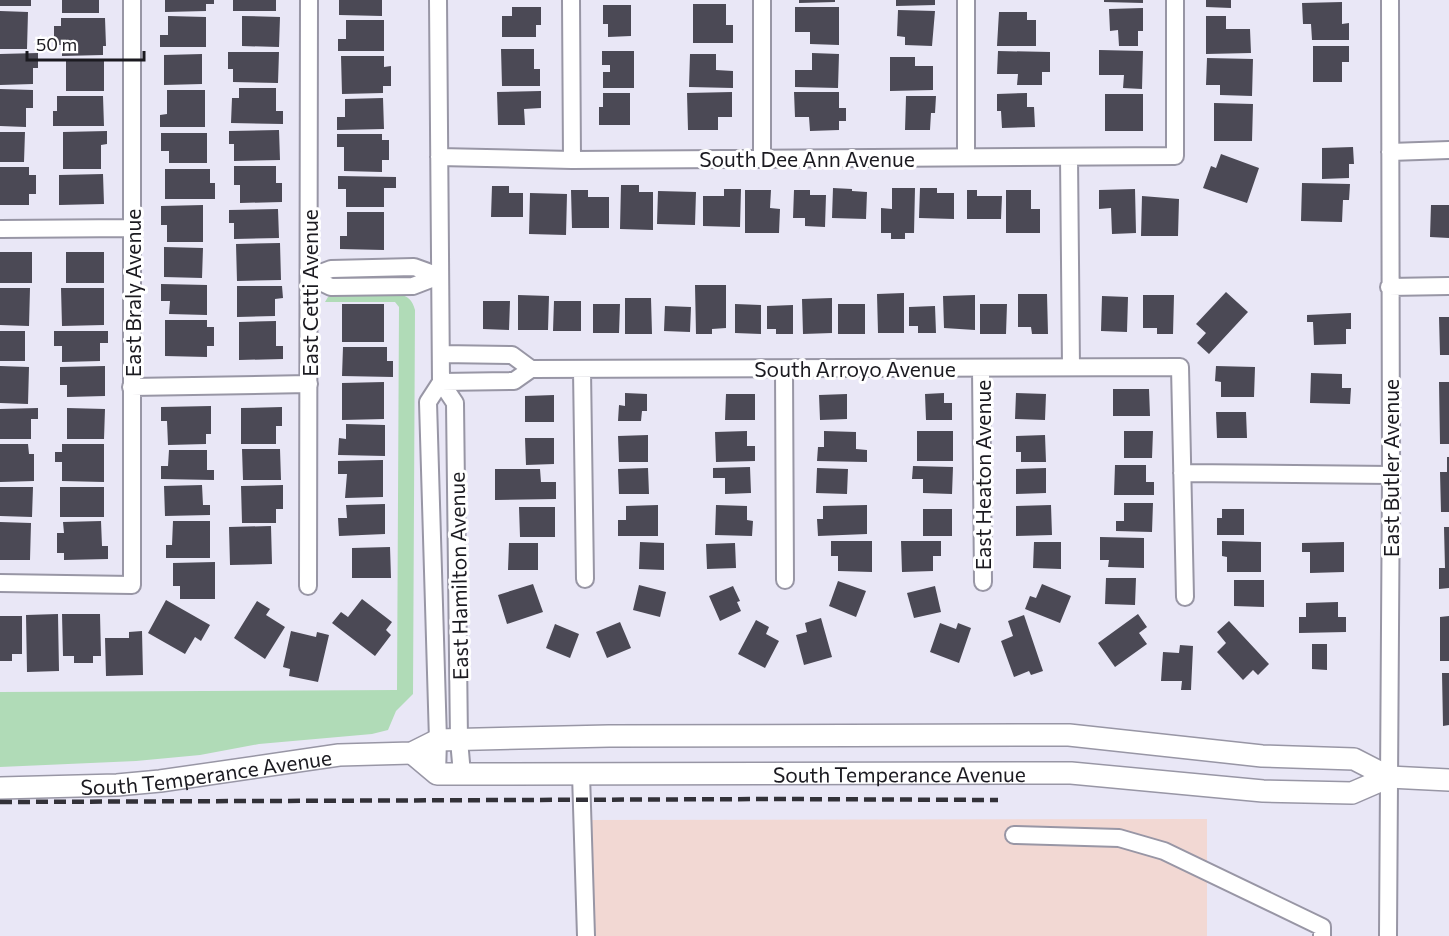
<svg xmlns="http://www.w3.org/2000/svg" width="1449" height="936" viewBox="0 0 1449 936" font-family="Commissioner,sans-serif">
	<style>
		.industrial { fill: #f2d8d3 }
		.green { fill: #b0dbb7 }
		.building { fill: #4b4955 }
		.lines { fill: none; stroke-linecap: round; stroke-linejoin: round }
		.minor-casing { stroke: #9896a5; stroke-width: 20 }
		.major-casing { stroke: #9896a5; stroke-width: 24 }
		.minor { stroke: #fff; stroke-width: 16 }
		.major { stroke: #fff; stroke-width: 21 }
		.rail { stroke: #323138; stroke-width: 4.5; stroke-dasharray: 12 6; stroke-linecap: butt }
		.labels { text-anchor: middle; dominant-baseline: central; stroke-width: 6; stroke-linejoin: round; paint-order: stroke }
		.street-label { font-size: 21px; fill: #1b1a20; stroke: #fff }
	</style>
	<rect width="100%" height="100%" fill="#e9e7f6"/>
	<path class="industrial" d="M1207,819V936H583V820Z"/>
	<path class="green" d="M334,294H397C408,296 412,299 415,310L413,694L396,711L388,730L372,734L259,744L200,755L136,761L0,767V692L397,690L399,307L395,302H325L328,297Z"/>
	<path class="building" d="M0,0H31V6H0Z
		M62,0H99V13H62Z
		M165,0H214V4H206V11L165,12Z
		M233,0H276V11H233Z
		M339,0H382V16L339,15Z
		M799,0H835V2L799,3Z
		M896,0H935V5L896,6Z
		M1104,0H1143V3L1104,2Z
		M1206,0H1231V8L1206,7Z
		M1342,2V24L1349,23V40H1312L1311,24H1303L1302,3Z
		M693,4H726V25H733V43H693Z
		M603,5H631V36L608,37V24H603Z
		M512,7H541V25H536V37H502V16H512Z
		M795,7H839V45L810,44V32H795Z
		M1143,8V31H1138V46H1119L1118,30L1110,31L1109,9Z
		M898,10L935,11L932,46L905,45V37L897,36Z
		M0,11L28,12L27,49H0Z
		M999,12H1027V20H1036V46H997Z
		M168,16L206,17V47H160V35H168Z
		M242,16L280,17L279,47L242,46Z
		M1206,16H1226V29H1250L1251,53L1206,54Z
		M61,18H105L106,46H103V55L62,56V45H54V26H61Z
		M346,20H384V51H338V39H346Z
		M1313,46H1349V62H1342V82H1313Z
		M501,49H534V69H540V86H502Z
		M1099,50L1143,51L1142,89L1123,88L1124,75H1099Z
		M602,51H634V88H603V72H610V65H602Z
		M998,51L1050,52V72H1042V85H1017L1018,74H997Z
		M228,52H279L278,83L233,82V69H228Z
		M38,53V68H33V84L0,85V54Z
		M812,53L839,54L838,88L795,87V70H812Z
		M202,54V84L164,85V55Z
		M690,54H716V70L733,71V88L689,87Z
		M341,56H384V67L391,66V86H383V93L342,94Z
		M890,57H915V66H933V90L890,91Z
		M1207,58L1253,59L1252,96L1220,95V85H1206Z
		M66,61H104V91H66Z
		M239,88H276V111H283V124L231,123L232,98H239Z
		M0,89L33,90V108H26V127L0,126Z
		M167,90H205V127H160V115L167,114Z
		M541,91V108L524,109L525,125H498L497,92Z
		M732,92V117H718V130H688L687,93Z
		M794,92H839V108H846V121H839V130L810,131L809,117H795Z
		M603,93H630V125H599V107H603Z
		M1027,93V107H1034L1035,127L1002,128L1001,111H997V94Z
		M1105,94H1143V131H1105Z
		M57,96H103L104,126H53V111H57Z
		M906,96H936L935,113H931L930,130H905Z
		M383,98L384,129L337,130V117H345V99Z
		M1214,103L1253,104L1252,141H1214Z
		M279,130L280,160L234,161V144H229V131Z
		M107,131V144L101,145V169H63V132Z
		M0,132H25L24,162H0Z
		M161,133H207V163H169V151H161Z
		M337,134H382V140H389V160H382V172L344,171V147H337Z
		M1353,147L1354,164H1349V178L1322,179V148Z
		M1221,154L1259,168L1247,203L1203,188L1211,166L1216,168Z
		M234,166H276V183H282V202L240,203V185H234Z
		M0,167H29V175H36V194H29V205H0Z
		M165,169H210V183H215V199H165Z
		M103,174L104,204L59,205V175Z
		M338,176L396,177V188H384V207H346V189H338Z
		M1302,183L1350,184L1349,200H1343L1342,222L1301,221Z
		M621,185H639V192H653V230L620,229Z
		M492,186H509V193H523V217H491Z
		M833,188L852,189V191L867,192L866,219L832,218Z
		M892,188H915L914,233H905V239H891V233H881V208L892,209Z
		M920,188H937V193H954V219L919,218Z
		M724,189H741L740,227L703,226V196H724Z
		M1135,189L1136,233L1112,234L1111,208L1099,209V190Z
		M571,190H588V197H609V228H572Z
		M745,190H771L770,208L780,209L779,233H745Z
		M794,190H810V195H826L825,227L805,226V218H793Z
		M967,190H977V196H1002L1001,219H967Z
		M1006,190H1031V209H1040V233H1006Z
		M658,191L696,192L695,225L657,224Z
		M530,193L567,194L566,235L529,234Z
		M1142,196L1179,199L1178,236H1141Z
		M203,205V242H167V225H161V206Z
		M1431,205H1449V238L1430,237Z
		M278,209L279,238L234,239V223H229V210Z
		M347,212H384V250L340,249V236H347Z
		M280,243L281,280L237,281L236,244Z
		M164,247L203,248L202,278L164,277Z
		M0,252H32V283H0Z
		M66,252H104V283H66Z
		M161,284L207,285V315L169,314L170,301H161Z
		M695,285H726V328L712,329V334H696Z
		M237,286H282L283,298L275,299V316L237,317Z
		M0,288H30L29,326L0,325Z
		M61,288H104V325L62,326Z
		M1226,292L1248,312L1209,354L1197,343L1206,333L1196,324Z
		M904,293V333H878L877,294Z
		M1018,294H1047L1048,334H1032L1031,327H1018Z
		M518,295L549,296L548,330H518Z
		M975,295V330L944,328L943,296Z
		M1143,295H1174L1173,334H1157V328H1143Z
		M1102,296L1128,297L1127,332L1101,331Z
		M625,298H651L652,334H625Z
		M832,298V333L803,334L802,299Z
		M483,301H510L509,330L483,329Z
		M554,301H581V331H553Z
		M342,304H384V342H342Z
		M593,304H620L619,333H593Z
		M735,304L761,305V334L735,333Z
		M838,304H865V334H838Z
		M980,304H1007L1006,334H980Z
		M793,305V334H776V329H767V306Z
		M665,306L691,307L690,332L664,331Z
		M935,306L936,333H918V326H909V307Z
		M1351,313V329H1346V344L1314,345L1313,322H1307V315Z
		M1439,317H1449V355H1440Z
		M165,320H207V327H214V346H207V357L165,356Z
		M276,321V346H283V359L239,360V322Z
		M0,331H25V361H0Z
		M54,331H108V343H100V361L62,362V346H54Z
		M343,347H387V361H393V377L342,376Z
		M0,366L29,367L28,404L0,403Z
		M105,366V396L67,397V385H60V367Z
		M1216,366L1255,367L1254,397H1221V382L1215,381Z
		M1311,373L1342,374V388H1351L1350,404L1310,403Z
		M384,382V419L342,420V383Z
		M1439,382H1449V444H1440Z
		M1113,389H1149L1150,416H1113Z
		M625,393L647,394V411H642L641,421H618L619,405L625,406Z
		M944,393V403H952V420H926L925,394Z
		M1016,393L1046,394L1045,420L1015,419Z
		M726,394H755V420H725Z
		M847,394V419L820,420L819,395Z
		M554,395V422H525V396Z
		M211,406V434H206V444L168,445L167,421H161V407Z
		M282,407V426H276V444H241V408Z
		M38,408V419H31V439H0V409Z
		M67,408L105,409L104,439H67Z
		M1216,412H1246L1247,438H1217Z
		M346,424L385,425V456L338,455L339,438L346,439Z
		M747,431V446H755V461L716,462L715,432Z
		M824,431L856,432V449L867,450V462L817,461L818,447H824Z
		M917,431H953V461H917Z
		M1124,431H1153L1152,458H1124Z
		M648,435V462H619L618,436Z
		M1045,435L1046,462H1021V452H1016V436Z
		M525,438H554V464L526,465Z
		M0,444H28L29,454H34V481L0,482Z
		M62,444H104V482L62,481V462H55V452H62Z
		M242,449H280L281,480H243Z
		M169,450H207V470H214V480L161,479V466H168Z
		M1447,457H1449V512H1441L1440,472H1447Z
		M383,460V497L345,498L347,474H338V461Z
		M1115,465H1146V482H1154V495H1114Z
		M913,466L953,467L952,494L923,493V479H912Z
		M750,467L751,493L725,494V478H713V468Z
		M648,468L649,494H619L618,469Z
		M817,468L848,469L847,494L816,493Z
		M1046,468V493L1016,494V469Z
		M495,469H540L541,482H556V499L495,500Z
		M202,485L203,505H210V515L165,516L164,486Z
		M283,485V509H276V523H242L241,486Z
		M0,487H33L32,517L0,516Z
		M60,487H104V517H60Z
		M1124,503H1153L1152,532L1116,531V521H1124Z
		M385,504V534L339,536L338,518H347L346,505Z
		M658,505V536H618V520H626V506Z
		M716,505L747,506V520L753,521L752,536L715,535Z
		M867,505V534L818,536L817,519H823V506Z
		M1051,505L1052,535L1016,536V506Z
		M519,507H555V537H520Z
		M923,509H952V536H923Z
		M1222,509H1244V535H1217V518H1222Z
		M101,521L102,546H108V559L64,560V553H57V533H64L63,522Z
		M173,521H210V558H166V545H172Z
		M0,522L31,523L30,560H0Z
		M271,526L272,564L230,565L229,527Z
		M1444,527H1449V588L1439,589V568H1445Z
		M1100,537L1144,538V568L1108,567L1109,560H1100Z
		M831,541H872V572L838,571V556H831Z
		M901,541H941V556H933V571L902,572Z
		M1222,541L1261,542V572H1227V557L1222,556Z
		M640,542L664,543V570L639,569Z
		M1034,542H1061V569L1033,568Z
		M1344,542V572L1310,573V552H1302V543Z
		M509,543H538V570H508Z
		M735,543L736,568L707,569L706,544Z
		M390,547L391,578H352V548Z
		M215,562V599H180V586H173V563Z
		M1106,578H1136L1135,605L1105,604Z
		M1234,580H1264V607L1234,606Z
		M838,581L866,591L856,617L829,606Z
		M533,584L543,612L507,624L498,595Z
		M1042,584L1071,596L1060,623L1025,609L1030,596L1036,598Z
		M639,585L666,592L660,617L633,610Z
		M733,586L740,601L737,602L741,611L720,621L709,596Z
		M935,586L941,612L914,618L907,593Z
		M362,599L392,622L386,630L391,635L375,656L332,623L341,612L348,617Z
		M166,600L210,625L201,641L195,637L185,654L148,633Z
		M257,601L270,609L266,615L285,627L265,659L234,638Z
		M1338,602V617H1346V632L1299,633V617H1306V603Z
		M58,614L59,671L27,672L26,615Z
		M62,614H100L101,656H93V663H74V656H63Z
		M1138,614L1147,627L1139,633L1147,644L1115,667L1098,643Z
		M1024,615L1043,671L1031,675L1029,671L1014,677L1001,641L1013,636L1008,621Z
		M0,616H22V654H12V661H0Z
		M1449,616V661H1440V617Z
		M821,618L832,657L804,665L796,635L807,632L805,623Z
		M756,620L769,627L766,634L779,641L765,668L738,654Z
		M1229,621L1269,664L1258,675L1253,670L1243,680L1217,652L1226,643L1217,632Z
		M620,622L631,648L607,658L596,632Z
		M940,623L956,629L958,623L971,628L959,663L930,652Z
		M555,624L579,634L570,658L546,648Z
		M142,631L143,675L106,676L105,638H129V632Z
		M291,631L316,637L317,632L329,635L318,682L289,676L290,669L283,667Z
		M1312,644H1327V670L1312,669Z
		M1180,645L1193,646L1191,690H1181L1182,681H1161L1163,652L1179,653Z
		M1442,673H1449V725L1443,726Z"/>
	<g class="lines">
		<defs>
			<path id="minor" d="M438,0L441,382L455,403L459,740L462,774
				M571,0L572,160
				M762,0V159
				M1390,152L1449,150
				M439,157L572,160L1175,156V0
				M966,157V0
				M1069,157L1071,367
				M0,229L132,228
				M310,277L331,287L413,286L439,276
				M310,277L331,269L414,267L439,276
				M1389,287L1449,286
				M441,354L512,355L531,369
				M981,368L983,582
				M784,369L785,580
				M582,370L585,579
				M441,382L514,381L531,369L1180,367L1185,597
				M131,387L309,384
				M1182,473L1391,475
				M0,583L132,585V0
				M308,586L309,0
				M437,774L438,740L428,402L441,382
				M581,774L586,936
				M1014,835L1119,838L1164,851L1322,927V936
				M1388,936L1391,475L1390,0"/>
			<g id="major">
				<path id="s1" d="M412,753L437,774L1071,773L1263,791L1352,793L1389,777"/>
				<path id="s2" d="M0,788L117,785L160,781L339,755L412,753L438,740L609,736L1069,735L1262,756L1354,759L1389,777L1449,780"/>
			</g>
		</defs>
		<use href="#minor" class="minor-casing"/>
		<use href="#major" class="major-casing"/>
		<use href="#minor" class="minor"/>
		<use href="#major" class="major"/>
		<path class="rail" d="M0,802L777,799L998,800"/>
	</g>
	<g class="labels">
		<g class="street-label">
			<text x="807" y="158">South Dee Ann Avenue</text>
			<text transform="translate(132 293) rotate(-90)">East Braly Avenue</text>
			<text transform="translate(309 293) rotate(-90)">East Cetti Avenue</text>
			<text x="855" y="368">South Arroyo Avenue</text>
			<text transform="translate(1390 468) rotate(-90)">East Butler Avenue</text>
			<text transform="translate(982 475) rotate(-90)">East Heaton Avenue</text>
			<text transform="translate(458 576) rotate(-91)">East Hamilton Avenue</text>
			<text stroke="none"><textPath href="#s2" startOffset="207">South Temperance Avenue</textPath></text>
			<text stroke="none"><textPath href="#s1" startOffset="495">South Temperance Avenue</textPath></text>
		</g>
	</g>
	<path d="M27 51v9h117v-9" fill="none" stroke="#1b1a20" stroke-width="3"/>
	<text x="36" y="51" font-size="18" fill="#1b1a20" stroke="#ffffff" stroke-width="4.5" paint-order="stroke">50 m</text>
</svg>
